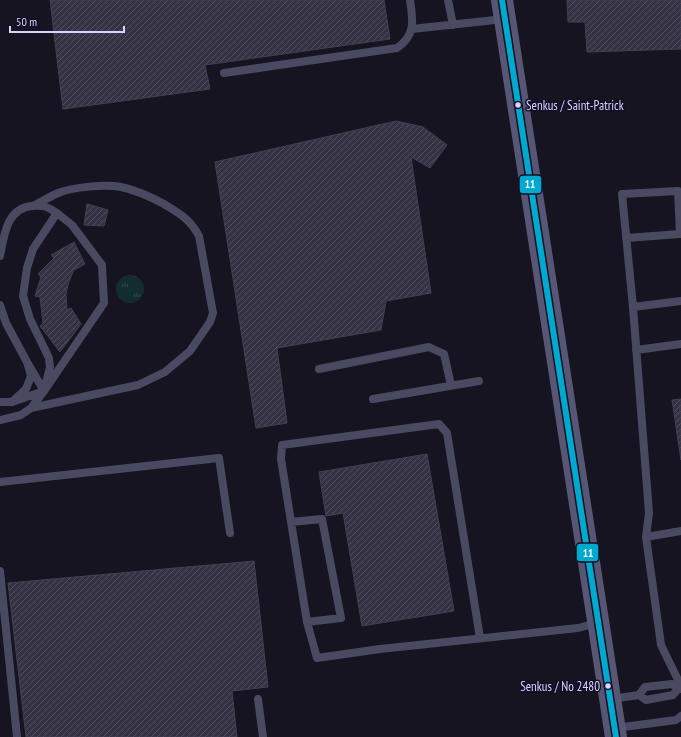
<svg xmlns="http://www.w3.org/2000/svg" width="681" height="737" viewBox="0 0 681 737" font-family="'PT Sans Narrow',sans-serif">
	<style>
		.grass { fill: url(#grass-tufts) }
		.building { fill: url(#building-hatch); stroke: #433f54 }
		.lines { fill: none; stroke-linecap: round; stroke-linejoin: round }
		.lane { stroke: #4a4962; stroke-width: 8 }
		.secondary { stroke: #575674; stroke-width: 22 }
		.bus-1-casing { stroke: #130f26; stroke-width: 9 }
		.bus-1 { stroke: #00a9ce; stroke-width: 6 }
		.bus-dot { fill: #d9d4ff; stroke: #130f26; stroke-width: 1.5 }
		.labels { text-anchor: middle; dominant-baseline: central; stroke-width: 3; stroke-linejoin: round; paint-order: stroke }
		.bus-label { font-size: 13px; fill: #d9d4ff; stroke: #130f26; text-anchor: start }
		.line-badge { stroke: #130f26; stroke-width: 1.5 }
		.badge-label { font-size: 11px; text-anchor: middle; font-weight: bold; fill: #fff }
	</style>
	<defs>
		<pattern id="grass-tufts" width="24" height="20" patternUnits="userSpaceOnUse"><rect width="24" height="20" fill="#132c2d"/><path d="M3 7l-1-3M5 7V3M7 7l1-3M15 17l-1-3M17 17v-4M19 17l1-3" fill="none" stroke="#354a4c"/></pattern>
		<pattern id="building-hatch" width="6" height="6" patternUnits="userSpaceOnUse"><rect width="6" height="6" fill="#343243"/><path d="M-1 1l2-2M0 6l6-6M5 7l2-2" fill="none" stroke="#514f5f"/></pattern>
	</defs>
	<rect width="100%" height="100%" fill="#161421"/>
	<path class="grass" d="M116 289a14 14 0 1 1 28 0a14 14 0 1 1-28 0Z"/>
	<path class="building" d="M50,0H384L390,39L205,65L210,89L63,109Z
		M567,0H681V49L587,52L585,22H568Z
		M396,121L423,127L447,145L430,168L411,157L431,293L386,301L381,330L277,348L287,423L256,428L215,162Z
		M87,204L108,210L104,226L84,225Z
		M74,242L85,264L74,270L69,281L66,294L67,310L71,308L81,324L60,352L40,326L43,323L40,297L35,296L41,277L38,274L54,258L51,255Z
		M681,399V460L672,400Z
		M427,454L454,611L362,626L343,513L326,516L319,472Z
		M254,561L268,687L232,691L237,737H26L8,583Z"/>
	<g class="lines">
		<path class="lane" d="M448,0L453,25
			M412,29L504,19
			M224,73L397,48C416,35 413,20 410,0
			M626,238L680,234L678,191L622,194L633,307L649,513L646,537
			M0,256C4,237 6,209 31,206C44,205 46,206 57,213L33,249L27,268L23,296L30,319L49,358L50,367L44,391L27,362
			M0,305L6,323L27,362L31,376L26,389L12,402
			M633,307L681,301
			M636,350L681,344
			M319,369L429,347L444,354L451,385
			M373,399L479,381
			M0,402H12L44,391
			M31,408L138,385L165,372L190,351L210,322L213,313L199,236C190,219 180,214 164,204C151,197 136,190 121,187C105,184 73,187 58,193C49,197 41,202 33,206
			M0,420L21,415L31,408L44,391L104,303L102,265L72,225L57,213
			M0,482L219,458L230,533
			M291,522L322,519L341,618L307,622
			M681,531L646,537L661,645L681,686
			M0,571L17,737
			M480,638L447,433L439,424L282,445L281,459L307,622L317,658L380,649L578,628L597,623
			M639,695L645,687L672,684L678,689
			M258,699L263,737
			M611,699L639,695L646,700L673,695L678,689H681
			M616,728L676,720L681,716"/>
		<path class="secondary" d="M502,0L616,737"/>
		<defs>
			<path id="bus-1" d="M502,0L616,737"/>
		</defs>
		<use href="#bus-1" class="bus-1-casing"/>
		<use href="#bus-1" class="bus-1"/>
	</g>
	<g class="bus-dot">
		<circle cx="518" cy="105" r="3.5"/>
		<circle cx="608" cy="686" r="3.5"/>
	</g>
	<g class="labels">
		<g class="bus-label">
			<text x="526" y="105">Senkus / Saint-Patrick</text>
			<text x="600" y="686" text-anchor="end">Senkus / No 2480</text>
		</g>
	</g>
	<g class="line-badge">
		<rect x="519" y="175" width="23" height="19" rx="4" fill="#00a9ce"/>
		<rect x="576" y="543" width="23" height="19" rx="4" fill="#00a9ce"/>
	</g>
	<g class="badge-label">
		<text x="530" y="188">11</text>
		<text x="588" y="557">11</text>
	</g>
	<path d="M10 26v6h114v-6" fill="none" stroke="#d9d4ff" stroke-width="2"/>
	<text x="16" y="26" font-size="12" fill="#d9d4ff" stroke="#130f26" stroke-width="3" paint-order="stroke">50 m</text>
</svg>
